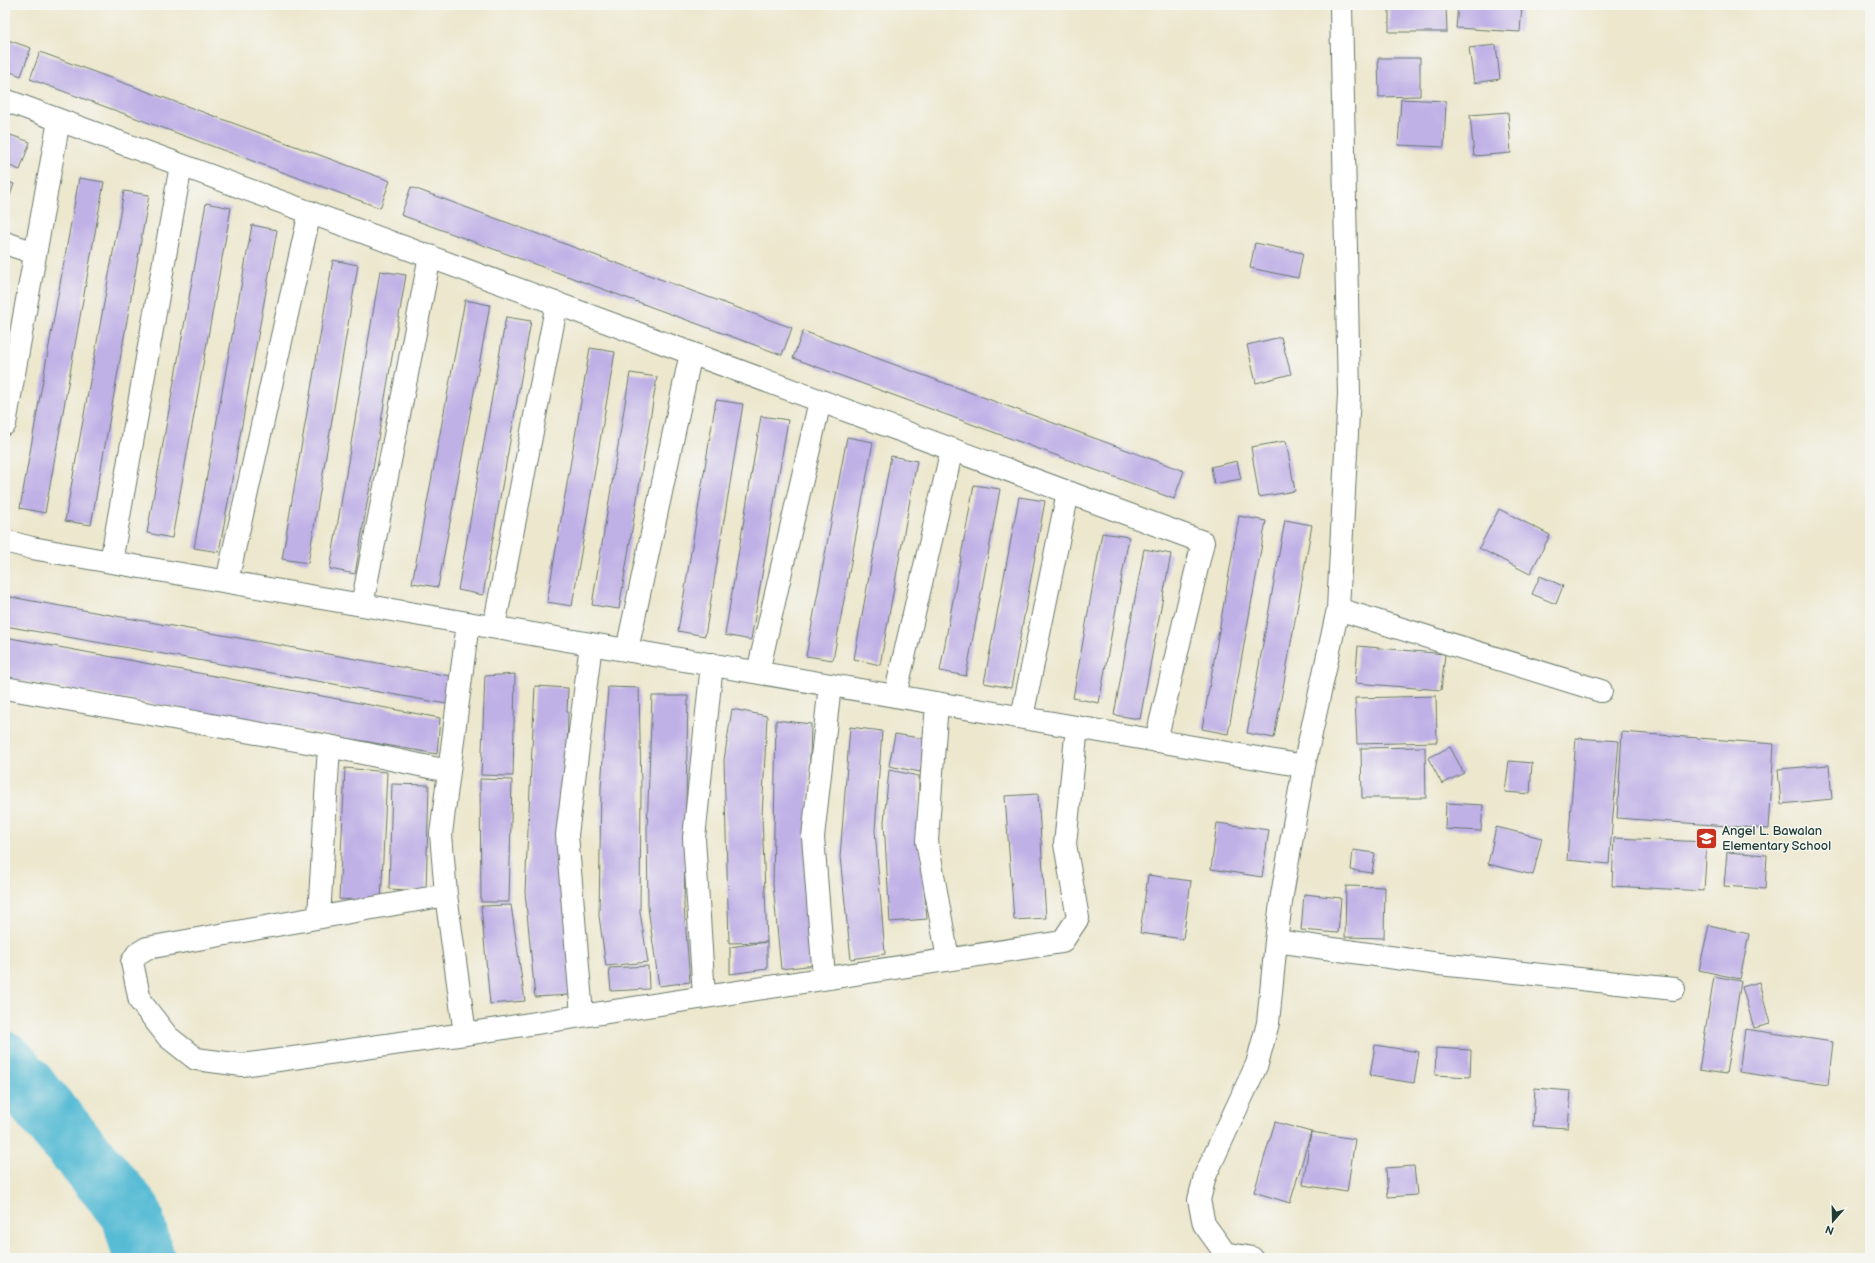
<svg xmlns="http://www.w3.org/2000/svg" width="1875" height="1263" viewBox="0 0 1875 1263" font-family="'Balsamiq Sans',sans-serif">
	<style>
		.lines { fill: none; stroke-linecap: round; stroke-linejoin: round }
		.river { stroke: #56bbd4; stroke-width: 61 }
		.building { fill: #bfb0e6 }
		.minor-casing { stroke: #67786a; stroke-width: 24 }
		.minor { stroke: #fff; stroke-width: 22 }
		.labels { text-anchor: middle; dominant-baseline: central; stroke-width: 3; stroke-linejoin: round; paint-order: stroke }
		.poi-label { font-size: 13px; fill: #1f3d34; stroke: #f6f6f2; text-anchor: start }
	</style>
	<rect width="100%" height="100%" fill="#f6f6f2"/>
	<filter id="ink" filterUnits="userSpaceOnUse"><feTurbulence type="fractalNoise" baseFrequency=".025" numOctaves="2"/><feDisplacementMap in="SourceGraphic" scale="8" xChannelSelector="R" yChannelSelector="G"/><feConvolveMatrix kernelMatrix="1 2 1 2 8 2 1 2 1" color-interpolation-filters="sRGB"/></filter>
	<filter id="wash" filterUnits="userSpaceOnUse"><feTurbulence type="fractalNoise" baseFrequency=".012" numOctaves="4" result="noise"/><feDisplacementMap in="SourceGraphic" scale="16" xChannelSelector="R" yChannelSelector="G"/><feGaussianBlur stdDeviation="0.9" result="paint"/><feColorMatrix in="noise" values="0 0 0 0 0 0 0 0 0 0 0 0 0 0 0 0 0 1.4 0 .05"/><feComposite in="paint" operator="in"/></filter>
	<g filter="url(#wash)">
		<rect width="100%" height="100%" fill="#ece7cd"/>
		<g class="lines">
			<path class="river" d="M5,1062L131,1212L144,1258"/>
		</g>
		<g id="blocks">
			<path class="building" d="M1389,5H1446L1447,32H1389Z
				M1458,5H1522L1520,32L1456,28Z
				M5,39L31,48L21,76L5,70Z
				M1496,45L1500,79L1474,83L1469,48Z
				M40,52L390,181L380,208L30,79Z
				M1378,58H1420V96L1379,97Z
				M1401,99L1446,101L1444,147L1398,145Z
				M1508,112L1511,153L1474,156L1470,115Z
				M5,133L30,142L20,170L5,164Z
				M79,178L104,182L45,513L20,508Z
				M5,181L14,184L5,209Z
				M411,187L792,328L782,355L401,215Z
				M124,191L149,195L91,525L65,521Z
				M206,203L231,208L172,538L147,533Z
				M252,225L277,230L219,552L194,548Z
				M1255,243L1303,253L1298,278L1250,268Z
				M333,260L358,265L308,563L282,559Z
				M380,271L406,275L355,574L330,569Z
				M465,300L490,305L438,587L412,583Z
				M506,317L531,321L483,595L458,590Z
				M803,331L1184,471L1174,499L793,358Z
				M1281,337L1291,374L1256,383L1247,345Z
				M590,348L615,352L572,606L547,602Z
				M630,373L657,377L619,609L592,605Z
				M716,400L743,404L705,636L678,631Z
				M761,416L788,420L751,640L725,635Z
				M847,437L873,442L833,660L806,656Z
				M1286,441L1295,491L1259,497L1251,447Z
				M891,456L917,461L880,665L854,659Z
				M1237,461L1241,479L1214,484L1211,467Z
				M974,485L1000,489L966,676L940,671Z
				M1019,497L1045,501L1011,688L984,683Z
				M1499,509L1550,535L1530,574L1479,548Z
				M1239,516L1266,521L1228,734L1202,729Z
				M1285,520L1312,525L1274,738L1247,733Z
				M1102,533L1129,537L1099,703L1073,698Z
				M1144,549L1171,554L1140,719L1114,715Z
				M1540,576L1563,586L1556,604L1532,594Z
				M5,596L450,676L447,704L5,626Z
				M5,637L440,718L437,754L5,678Z
				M1358,646L1445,654L1441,690L1355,683Z
				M515,674L513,776L481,775L485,676Z
				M535,686L568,688L567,712H568L567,763L570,995L535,997L525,892Z
				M608,687L639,688L641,788L640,912L648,962L606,966L599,916L601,788Z
				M652,696H688L684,906L690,982L659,986L648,908L647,829Z
				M1436,696L1437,742L1357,744L1355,698Z
				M732,709L767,716L762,816L767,942L729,943L724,760Z
				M776,720L811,724L806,884L815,965L781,969L773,885Z
				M850,727L882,731L875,830L885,954L851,959L840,857Z
				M1622,732L1774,744L1769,829L1617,818Z
				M895,734L926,739L920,772L889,766Z
				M1576,738L1619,741L1609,864L1567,860Z
				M1425,747L1426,798H1362L1361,748Z
				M1450,747L1464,773L1442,784L1428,758Z
				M1509,761L1532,763L1530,794L1505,792Z
				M1829,765L1832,799L1781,804L1778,769Z
				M345,768L387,772L381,902L339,899Z
				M889,770L919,776V824L927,919L890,922L884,822Z
				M480,779L512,780L509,902H481Z
				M392,784L429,785L426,891L389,889Z
				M1038,794L1046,918L1014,920L1005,796Z
				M1446,803L1483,805L1481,831L1445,829Z
				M1217,823L1269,830L1262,877L1211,869Z
				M1496,827L1542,838L1533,875L1488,864Z
				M1614,838L1707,842L1704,891L1612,886Z
				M1353,850L1375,853L1372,873L1351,870Z
				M1727,852L1767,855L1765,889L1724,886Z
				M1148,875L1191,881L1183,939L1140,933Z
				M1346,886L1385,887L1384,938L1345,937Z
				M1304,894L1341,898L1338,933L1301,930Z
				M511,905L525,1001L490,1004L481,906Z
				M1709,925L1749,934L1740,979L1699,970Z
				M767,942V969L730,974V947Z
				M648,966L649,989L611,991L609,968Z
				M1714,976L1741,981L1726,1074L1699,1070Z
				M1759,982L1770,1024L1754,1028L1742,987Z
				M1745,1029L1833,1042L1828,1085L1739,1072Z
				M1375,1045L1419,1052L1414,1083L1370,1076Z
				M1436,1048L1471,1050L1470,1077L1435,1075Z
				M1535,1088L1571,1091L1568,1128L1533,1126Z
				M1275,1122L1311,1132L1355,1139L1347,1192L1303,1185L1311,1132L1290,1203L1254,1192Z
				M1414,1166L1417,1195L1388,1197L1386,1168Z"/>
		</g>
	</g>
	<g filter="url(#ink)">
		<use href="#blocks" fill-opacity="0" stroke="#67786a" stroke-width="1"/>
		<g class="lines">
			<defs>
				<path id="minor" d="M5,100L1203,542L1156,741
					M5,243L35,253
					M5,424L59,120
					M5,541L32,548L111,562L1304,766
					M111,562L181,165
					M227,581L310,212
					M362,605L430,256
					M1338,609L1601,691
					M494,627L557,303
					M627,650L691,353
					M758,672L820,401
					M5,688L329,746L448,771
					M895,696L952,449
					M937,703L927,841L948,959
					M1022,717L1068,492
					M446,895L147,948L137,954L132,962L140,1001L168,1037L196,1059L242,1065L465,1034L1062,942L1078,918L1065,844L1077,727
					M319,917L329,746
					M1276,941L1439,964L1674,989
					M824,978L813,837L830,685
					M704,996L694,838L712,664
					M582,1015L567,835L591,644
					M465,1034L446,895L441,834L468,623
					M1252,1258L1225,1253L1204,1224L1199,1200L1205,1176L1257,1064L1268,1023L1276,941L1282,895L1304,766L1338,609L1349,394L1341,5"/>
			</defs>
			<use href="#minor" class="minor-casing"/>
			<use href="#minor" class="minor"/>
		</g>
	</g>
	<defs>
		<symbol id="school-square" viewBox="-11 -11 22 22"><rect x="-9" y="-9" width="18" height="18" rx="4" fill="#c8321e" stroke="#f6f6f2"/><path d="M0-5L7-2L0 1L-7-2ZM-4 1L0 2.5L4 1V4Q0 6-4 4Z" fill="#fff"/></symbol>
	</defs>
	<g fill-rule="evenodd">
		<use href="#school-square" x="1694" y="826" width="25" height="25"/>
	</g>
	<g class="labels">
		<g class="poi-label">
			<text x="1722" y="831">Angel L. Bawalan<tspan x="1722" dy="15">Elementary School</tspan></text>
		</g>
	</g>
	<rect width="1875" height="1263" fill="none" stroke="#f6f6f2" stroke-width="20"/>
	<g transform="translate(1833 1221) rotate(200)" stroke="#f6f6f2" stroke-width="3" paint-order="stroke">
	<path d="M0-3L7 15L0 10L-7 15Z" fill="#1f3d34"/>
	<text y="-6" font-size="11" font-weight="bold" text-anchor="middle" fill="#1f3d34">N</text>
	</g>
</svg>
